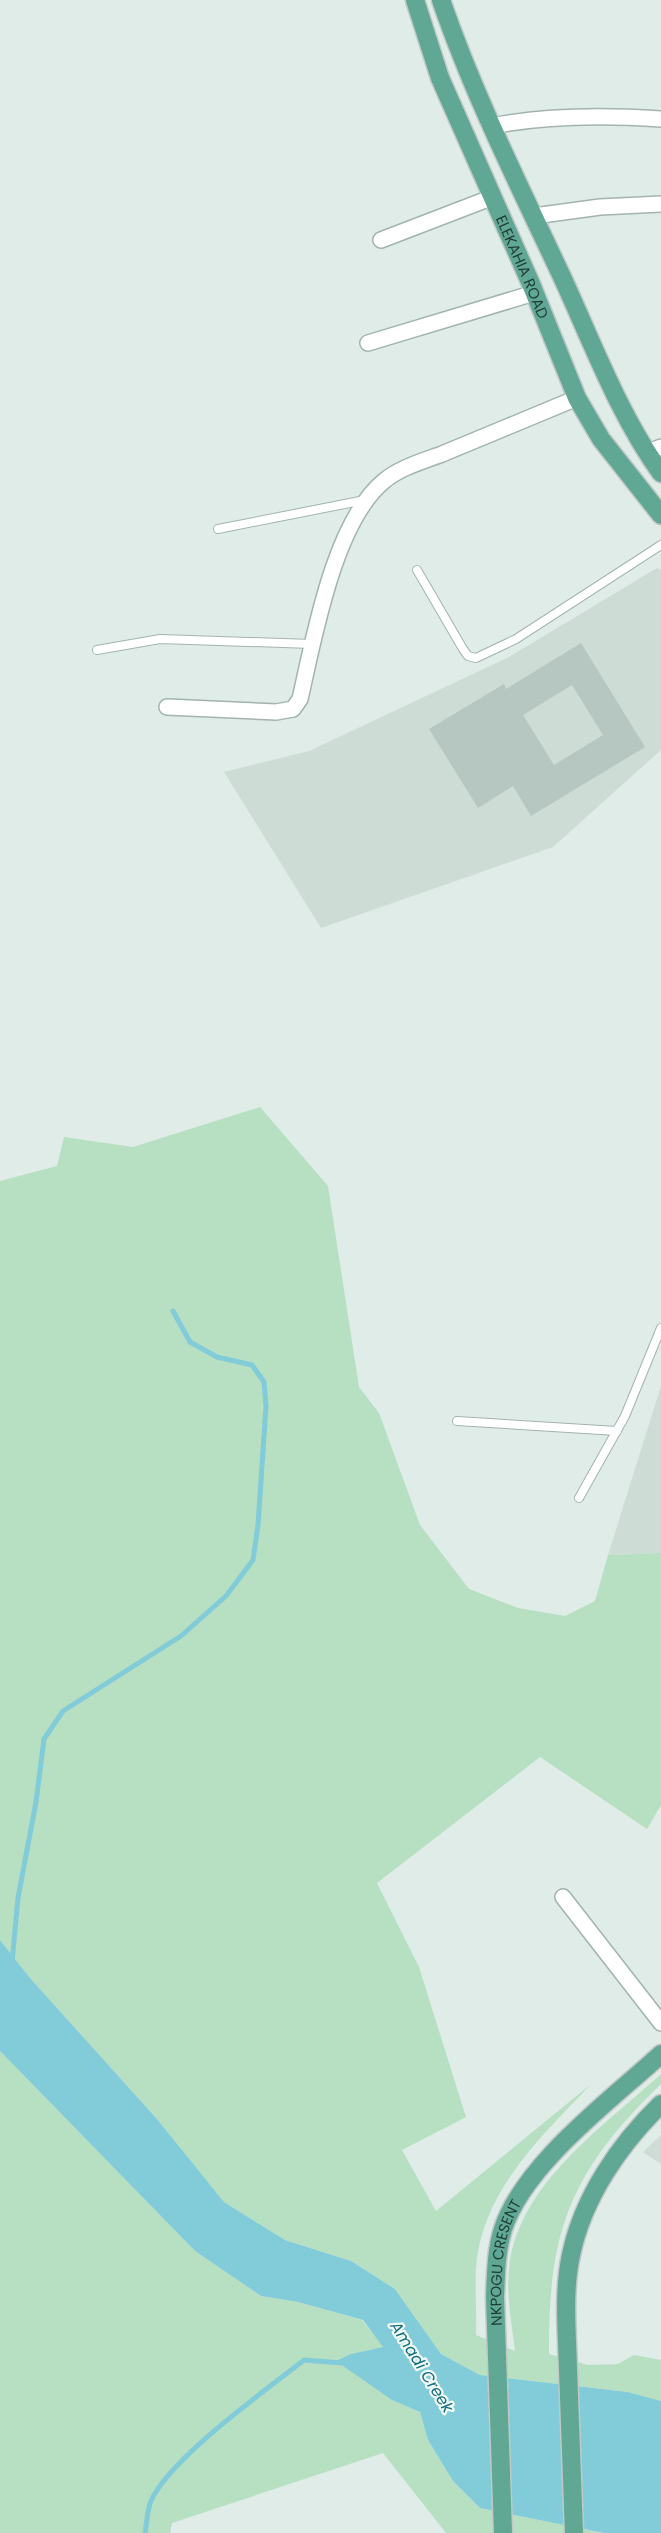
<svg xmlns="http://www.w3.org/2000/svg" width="661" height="2533" viewBox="0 0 661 2533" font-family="Poppins,sans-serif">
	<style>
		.built { fill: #cedcd6 }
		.green { fill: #b6e0c1 }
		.water { fill: #82cbd8 }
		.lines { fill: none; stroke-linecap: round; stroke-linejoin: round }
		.stream { stroke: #82cbd8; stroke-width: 5 }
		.building { fill: #b5c7c0; fill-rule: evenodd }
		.lane-casing { stroke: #a2b4ae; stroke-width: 10 }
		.street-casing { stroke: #a2b4ae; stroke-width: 18 }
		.primary-casing { stroke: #c0c9c7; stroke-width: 21 }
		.lane { stroke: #fff; stroke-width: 8 }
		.street { stroke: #fff; stroke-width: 15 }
		.primary { stroke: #60a794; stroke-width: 18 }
		.labels { text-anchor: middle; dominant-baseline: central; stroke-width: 4.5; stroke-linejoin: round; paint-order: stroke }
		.street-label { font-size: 15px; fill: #1f3e36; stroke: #f1f9f4 }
		.water-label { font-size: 16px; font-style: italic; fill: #136f80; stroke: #f1f9f4 }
	</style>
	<rect width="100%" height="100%" fill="#e0ece7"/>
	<path class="built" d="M657,568L661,570V750L553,847L321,928L224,772L309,751L509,657Z
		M661,1386V1553L608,1555Z
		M661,2135V2164L643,2152Z"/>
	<path class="green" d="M260,1107L328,1186L359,1387L379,1413L420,1525L469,1589L518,1608L565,1616L595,1601L608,1555L661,1553V1805L647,1829L540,1757L377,1883L419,1967L466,2117L402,2150L436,2211L590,2085C543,2135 487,2186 477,2258C474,2283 477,2310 476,2335L515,2351C512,2325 506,2295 509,2269C517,2185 603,2127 661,2074V2084C571,2171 548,2230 549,2354L588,2365L618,2364L634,2355L661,2360V2401L628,2392L480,2375L441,2354L395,2289L351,2261L285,2240L224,2202L157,2119L30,1978L0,1940V1181L57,1166L64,1137L133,1147Z
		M0,2051L195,2251L261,2296L298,2302L362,2320L384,2347L351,2354L392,2400L420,2412L428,2440L453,2481L480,2508L604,2533H446L383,2453L172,2523L170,2533H0Z"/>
	<path class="water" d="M0,1940L30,1978L157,2119L224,2202L285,2240L351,2261L395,2289L441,2354L480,2375L628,2392L661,2401V2533H604L480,2508L453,2481L428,2440L420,2412L392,2400L336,2361L351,2354L383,2347L363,2320L298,2302L261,2296L195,2251L0,2051Z"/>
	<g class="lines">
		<path class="stream" d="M12,1962L18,1898L36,1802L44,1739L63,1711L181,1636L226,1596L253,1560L258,1525L266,1406L264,1382L252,1365L217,1357L190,1342L173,1311
			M145,2533C147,2523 147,2510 151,2501C170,2458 265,2391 304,2360L342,2363"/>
	</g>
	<path class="building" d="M581,643L645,747L531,816L513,786L478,808L429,729L504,684L506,689ZM572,685L603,735L554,765L523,715Z"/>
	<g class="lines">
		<defs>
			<path id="lane" d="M218,529L365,500
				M417,570L463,649L468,656L476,658L516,639L661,545
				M97,650L160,639L312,644
				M457,1421L617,1431
				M579,1498L625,1416L661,1328"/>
			<path id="street" d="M492,126C547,115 605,115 661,119
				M534,216L600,207L661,204
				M381,240L493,197
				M368,343L534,293
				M646,453L661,447
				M167,707L276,712L293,709L300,699C314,638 334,522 384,481C399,468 423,461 442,454C487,435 532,417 577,398
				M563,1897L661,2023"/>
			<g id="primary">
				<path id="s1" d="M415,0L440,78L531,284L577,398L601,439L661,515"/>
				<path d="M441,0C474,96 520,187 563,279C592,342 620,417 661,473"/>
				<path id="s2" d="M503,2533L495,2297C496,2274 496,2251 503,2229C524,2164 611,2100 661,2054"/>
				<path d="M574,2533C572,2478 570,2423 568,2369C567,2331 563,2292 571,2255C583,2197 620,2144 661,2104"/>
			</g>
		</defs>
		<use href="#lane" class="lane-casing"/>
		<use href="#street" class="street-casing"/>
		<use href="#primary" class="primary-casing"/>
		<use href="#lane" class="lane"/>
		<use href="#street" class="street"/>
		<use href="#primary" class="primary"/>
	</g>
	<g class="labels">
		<g class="street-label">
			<text stroke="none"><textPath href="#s1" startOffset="288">ELEKAHIA ROAD</textPath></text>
			<text stroke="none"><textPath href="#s2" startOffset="272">NKPOGU CRESENT</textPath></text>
		</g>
		<g class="water-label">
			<text transform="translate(422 2367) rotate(58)">Amadi Creek</text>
		</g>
	</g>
</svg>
